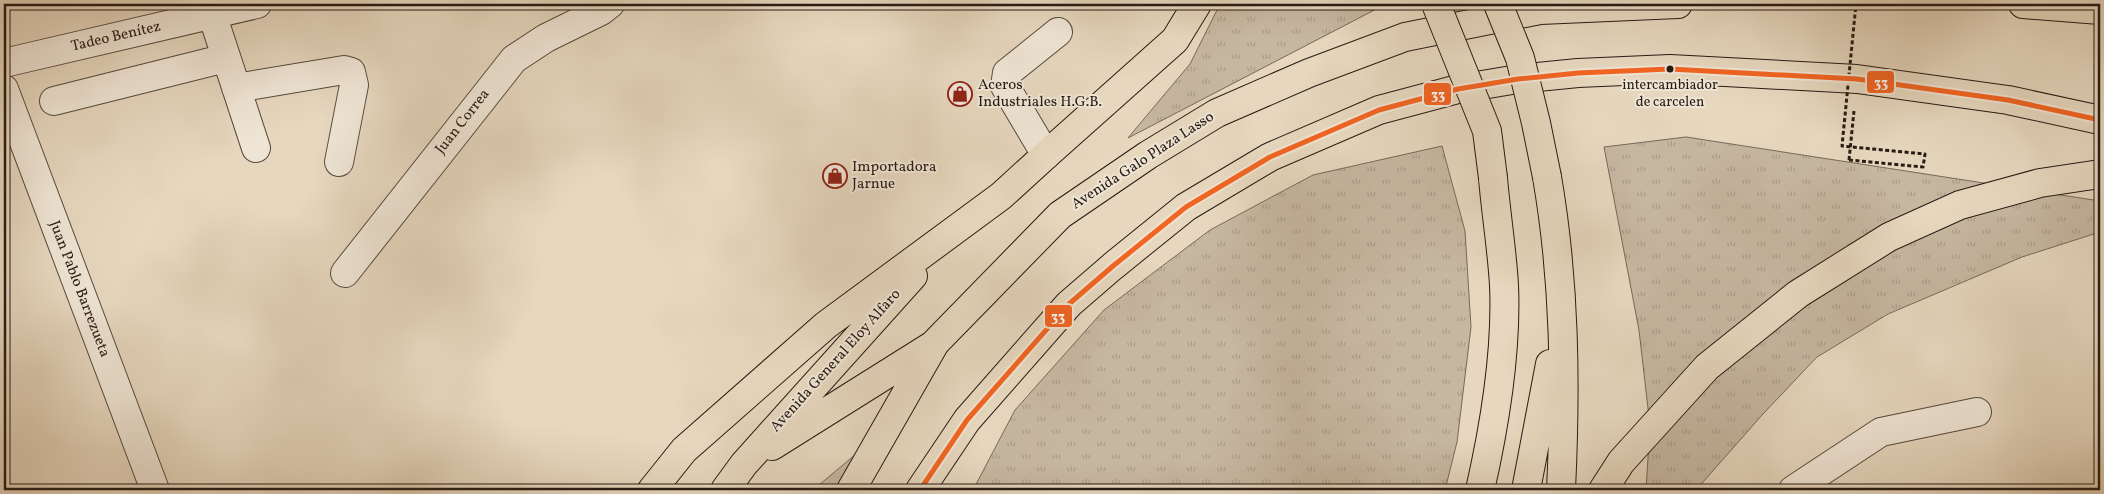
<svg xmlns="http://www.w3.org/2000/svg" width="2104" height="494" viewBox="0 0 2104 494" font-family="Vollkorn,serif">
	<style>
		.park { fill: url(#park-tufts); stroke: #76695b }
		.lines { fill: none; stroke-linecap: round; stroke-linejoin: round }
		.minor-casing { stroke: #574a3f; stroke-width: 30 }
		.major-casing { stroke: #271b15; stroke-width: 30 }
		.path { stroke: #271b15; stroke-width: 3; stroke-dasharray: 4 2.5; stroke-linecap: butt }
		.minor { stroke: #efe5d5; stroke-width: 28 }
		.major { stroke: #e6d7be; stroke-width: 28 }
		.major-bridge-casing { stroke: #271b15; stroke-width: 30; stroke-linecap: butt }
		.path-bridge { stroke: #271b15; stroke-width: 3; stroke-dasharray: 4 2.5; stroke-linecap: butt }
		.major-bridge { stroke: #e6d7be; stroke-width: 28 }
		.bus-1-casing { stroke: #efe5d5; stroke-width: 9 }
		.bus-1 { stroke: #f26522; stroke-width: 5 }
		.bus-dot { fill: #271b15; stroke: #efe5d5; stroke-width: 2 }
		.labels { text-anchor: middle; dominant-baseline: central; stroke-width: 4; stroke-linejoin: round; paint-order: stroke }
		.bus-label { font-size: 14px; fill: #271b15; stroke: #efe5d5 }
		.street-label { font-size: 15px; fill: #271b15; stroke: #efe5d5 }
		.poi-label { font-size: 15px; fill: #271b15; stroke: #efe5d5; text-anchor: start }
		.line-badge { stroke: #efe5d5; stroke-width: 2 }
		.badge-label { font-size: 14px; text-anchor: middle; font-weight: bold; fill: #fff }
	</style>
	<defs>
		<pattern id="park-tufts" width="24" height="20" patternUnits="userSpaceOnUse" patternTransform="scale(1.25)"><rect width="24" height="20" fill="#c6b7a1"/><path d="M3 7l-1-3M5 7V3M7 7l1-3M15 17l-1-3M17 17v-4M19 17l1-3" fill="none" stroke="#aa9d8a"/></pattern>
	</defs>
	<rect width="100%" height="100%" fill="#e6d7be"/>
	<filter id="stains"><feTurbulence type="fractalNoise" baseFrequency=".004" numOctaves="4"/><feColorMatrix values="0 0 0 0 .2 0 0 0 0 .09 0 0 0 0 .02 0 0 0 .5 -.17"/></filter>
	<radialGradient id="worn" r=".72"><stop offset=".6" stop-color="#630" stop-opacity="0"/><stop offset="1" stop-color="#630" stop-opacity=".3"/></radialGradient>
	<path class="park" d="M1220,4H1386L1128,138L1190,64Z
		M1686,137L2100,201V232L2022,257L1888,314L1817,357L1762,415L1696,490H1646L1650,426L1639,330L1604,147Z
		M1442,146L1465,231L1471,327L1457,442L1445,490H973L1015,410L1104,310L1210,230L1313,175Z
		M862,449L844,490H813Z"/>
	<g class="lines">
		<defs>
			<path id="minor" d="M212,14L256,148
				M4,63L257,4
				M236,88L344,70L351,72L354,85L339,162
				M4,89L155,490
				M54,101L226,58
				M1046,155L1005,86L1007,73L1058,32
				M345,273L514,59L546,38L601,11L610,4
				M1793,490L1881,432L1977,412"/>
			<path id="major" d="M2023,4L2100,10
				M1547,177C1565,281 1566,385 1561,490
				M772,446L933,345
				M652,490L684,450L826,325L1001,196L1046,155L1175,40L1197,4
				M725,490L744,464L913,276
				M851,490L935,343L1060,215L1148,155L1217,113L1309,73L1405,37L1540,10L1678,4
				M920,490L967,420L1069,304L1113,266L1186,207L1270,157L1379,110L1458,89L1518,79L1578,73L1670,69L1857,79L2008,100L2100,120
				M1480,490C1495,424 1507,353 1504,285C1502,250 1496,214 1493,178
				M1526,490L1550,364
				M1603,490L1621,462L1707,367L1798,294L1889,237L1960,205L2040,183L2100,174"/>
		</defs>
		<use href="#minor" class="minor-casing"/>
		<use href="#major" class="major-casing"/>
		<path class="path" d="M1849,160L1854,111"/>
		<use href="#minor" class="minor"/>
		<use href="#major" class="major"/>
		<defs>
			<path id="major-bridge" d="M1436,4L1487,131L1493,178
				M1498,4L1520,58L1536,123L1547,177"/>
		</defs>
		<use href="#major-bridge" class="major-bridge-casing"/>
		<path class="path-bridge" d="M1849,160L1923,167L1925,154L1842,146L1856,4"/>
		<use href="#major-bridge" class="major-bridge"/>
		<defs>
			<path id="bus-1" d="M920,490L967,420L1069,304L1113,266L1186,207L1270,157L1379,110L1458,89L1518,79L1578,73L1670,69L1857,79L2008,100L2100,120"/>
		</defs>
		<use href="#bus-1" class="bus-1-casing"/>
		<use href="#bus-1" class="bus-1"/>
	</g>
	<defs>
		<symbol id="shop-ring" viewBox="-11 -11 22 22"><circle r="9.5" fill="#efe5d5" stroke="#8f2418" stroke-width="1.5"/><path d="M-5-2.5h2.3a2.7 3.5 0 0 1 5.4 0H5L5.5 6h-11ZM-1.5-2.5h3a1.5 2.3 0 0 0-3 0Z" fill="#8f2418"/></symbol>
	</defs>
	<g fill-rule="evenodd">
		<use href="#shop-ring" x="946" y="80" width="28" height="28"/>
		<use href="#shop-ring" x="821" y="162" width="28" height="28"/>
	</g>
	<circle class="bus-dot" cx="1670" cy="69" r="4.5"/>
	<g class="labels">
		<g class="bus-label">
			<text x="1670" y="85">intercambiador<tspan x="1670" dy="17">de carcelen</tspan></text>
		</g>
		<g class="street-label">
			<text transform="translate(116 37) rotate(-13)">Tadeo Benítez</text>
			<text transform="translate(463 122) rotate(-52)">Juan Correa</text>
			<text transform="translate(1143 161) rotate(-33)">Avenida Galo Plaza Lasso</text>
			<text transform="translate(79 289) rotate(69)">Juan Pablo Barrezueta</text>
			<text transform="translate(836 361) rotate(-48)">Avenida General Eloy Alfaro</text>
		</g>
		<g class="poi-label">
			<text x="978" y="85">Aceros<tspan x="978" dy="17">Industriales H.G.B.</tspan></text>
			<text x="852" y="167">Importadora<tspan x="852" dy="17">Jarnue</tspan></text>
		</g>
	</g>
	<g class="line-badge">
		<rect x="1866" y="70" width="29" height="24" rx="5" fill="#f26522"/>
		<rect x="1423" y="82" width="29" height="24" rx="5" fill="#f26522"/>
		<rect x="1044" y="304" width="29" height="24" rx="5" fill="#f26522"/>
	</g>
	<g class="badge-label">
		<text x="1881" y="87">33</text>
		<text x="1438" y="99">33</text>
		<text x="1058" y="321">33</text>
	</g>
	<rect width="2104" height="494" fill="none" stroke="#e6d7be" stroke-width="20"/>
	<rect x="5" y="5" width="2094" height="484" fill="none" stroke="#271b15" stroke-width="2.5"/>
	<rect x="10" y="10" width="2084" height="474" fill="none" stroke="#271b15"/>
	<rect width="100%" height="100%" filter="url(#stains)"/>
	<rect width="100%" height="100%" fill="url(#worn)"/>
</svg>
